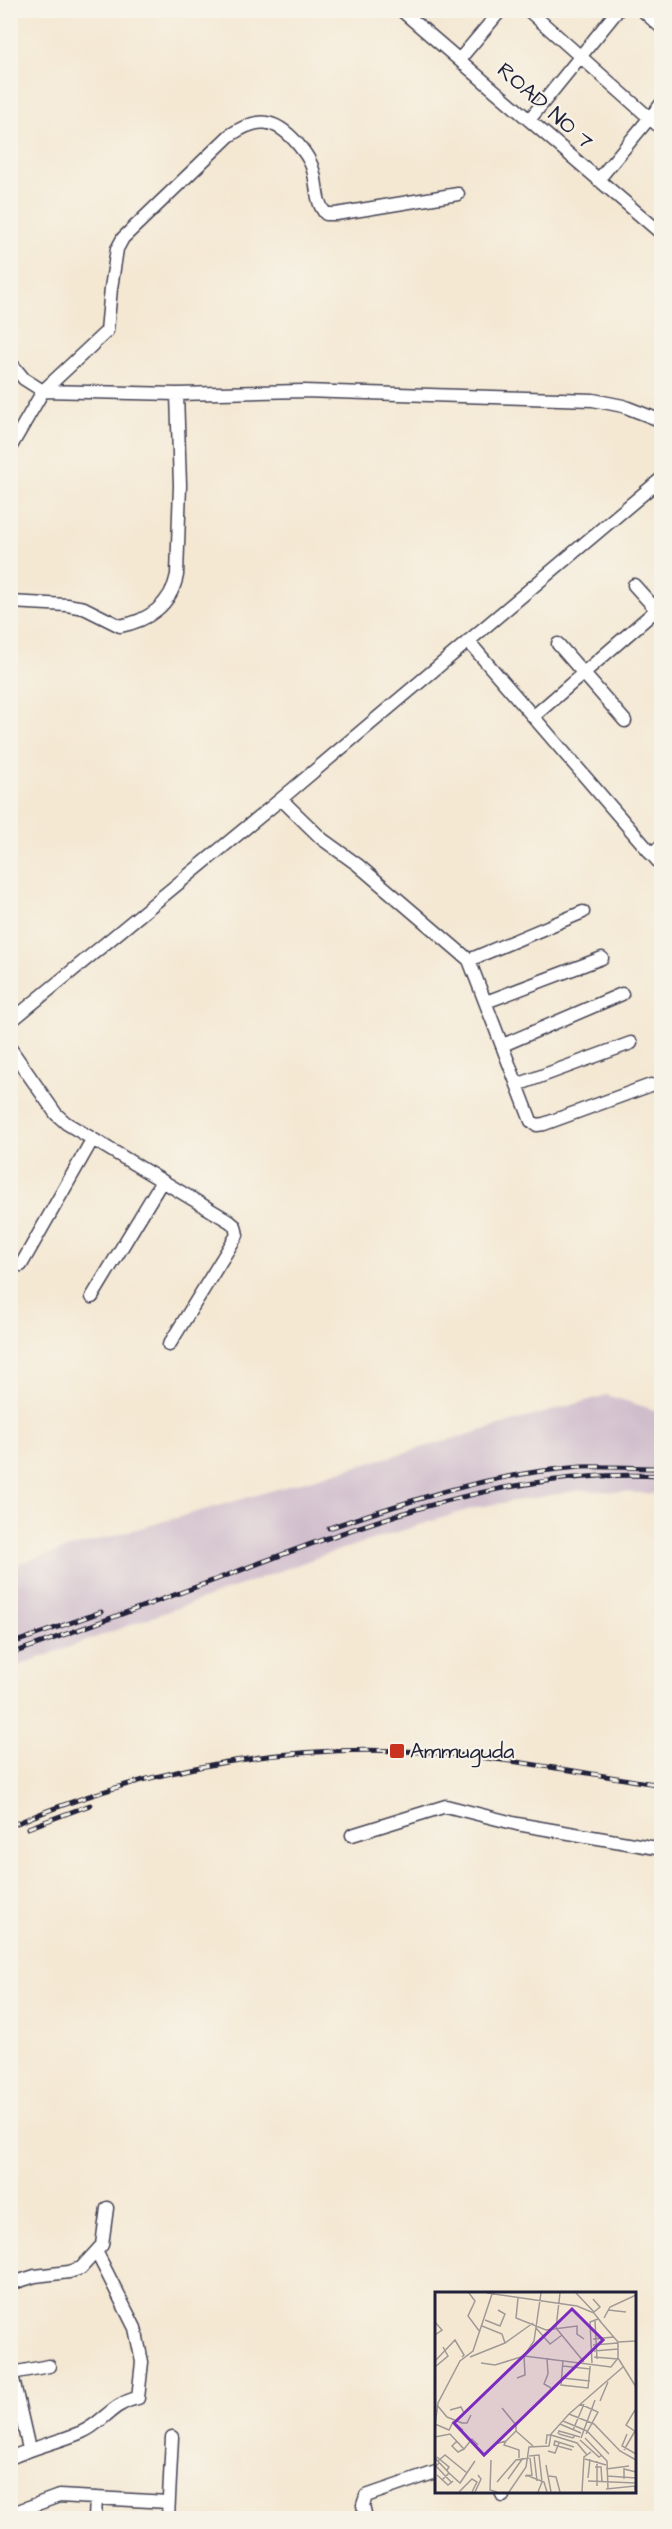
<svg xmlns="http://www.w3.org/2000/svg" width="672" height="2529" viewBox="0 0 672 2529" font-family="'Architects Daughter',sans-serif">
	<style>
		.industrial { fill: #d0bdcc }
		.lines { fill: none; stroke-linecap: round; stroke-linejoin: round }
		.street-casing { stroke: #424052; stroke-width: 15 }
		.street { stroke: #fff; stroke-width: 12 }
		.rail-casing { stroke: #22223b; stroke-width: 5 }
		.rail { stroke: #f7f3e8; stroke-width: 3; stroke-dasharray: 9; stroke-linecap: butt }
		.poi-dot { fill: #c8321e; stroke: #f7f3e8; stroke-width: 2 }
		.labels { text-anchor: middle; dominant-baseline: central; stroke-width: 4.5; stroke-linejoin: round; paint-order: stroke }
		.street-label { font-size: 22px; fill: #22223b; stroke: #f7f3e8 }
		.poi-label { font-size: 22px; fill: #22223b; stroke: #f7f3e8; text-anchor: start }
		.inset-road { fill: none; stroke: #a09996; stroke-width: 1.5 }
		.view { fill: #7b2cbf; fill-opacity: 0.15; stroke: #7b2cbf; stroke-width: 3 }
		.inset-edge { fill: none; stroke: #22223b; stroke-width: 3 }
	</style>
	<rect width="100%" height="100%" fill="#f7f3e8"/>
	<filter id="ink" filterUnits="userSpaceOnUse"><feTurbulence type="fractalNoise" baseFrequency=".0167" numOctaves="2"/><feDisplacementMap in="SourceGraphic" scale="12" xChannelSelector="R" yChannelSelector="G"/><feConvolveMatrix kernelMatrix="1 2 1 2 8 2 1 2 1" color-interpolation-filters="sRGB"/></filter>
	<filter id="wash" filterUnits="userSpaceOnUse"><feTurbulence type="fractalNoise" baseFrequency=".008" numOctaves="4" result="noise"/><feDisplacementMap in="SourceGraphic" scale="24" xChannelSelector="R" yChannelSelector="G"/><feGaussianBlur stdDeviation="1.35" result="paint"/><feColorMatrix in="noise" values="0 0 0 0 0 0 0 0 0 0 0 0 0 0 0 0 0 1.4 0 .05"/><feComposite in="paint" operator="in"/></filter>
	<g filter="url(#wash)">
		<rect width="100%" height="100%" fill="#f4e8d3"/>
		<path class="industrial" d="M607,1395L661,1412V1494L582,1490L477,1507L327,1554L11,1668V1565Z"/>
	</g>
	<g filter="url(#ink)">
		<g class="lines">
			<defs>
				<path id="street" d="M401,10L662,234
					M528,10L662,129
					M642,10L662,28
					M459,60L501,10
					M529,120L618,10
					M598,180L662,103
					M10,362L24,379L43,391L177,394L303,391L593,400L623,406L662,421
					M10,448L43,391L107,331L111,288L117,249L123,238L229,136C257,117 274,117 297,143C301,148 307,155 310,162C319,179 313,200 326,214H336L458,194
					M634,585L662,616
					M10,602L67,605L84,608L120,626C148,621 171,605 177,575L180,485L177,394
					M468,641L662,866
					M558,644L625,721
					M534,716L662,605
					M281,799L322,839L358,865L469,960L531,1121L537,1125L544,1124L651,1085
					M651,854L662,845
					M469,960L583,912
					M486,1002L602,958
					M10,1022L281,799L662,478
					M503,1045L622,994
					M10,1048L56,1114L66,1123L229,1221L235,1226L237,1235L169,1345
					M517,1085L631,1043
					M21,1265L92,1140
					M92,1297L162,1181
					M352,1835L446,1806L517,1824L662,1849
					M10,2284L35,2276L69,2272L81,2268L102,2245L107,2208
					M10,2366L29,2449
					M12,2373L49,2366
					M10,2458C34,2447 58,2442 82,2432C103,2423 112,2403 138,2398L142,2362L135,2328L97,2253
					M501,2492L503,2496
					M10,2514L59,2496L168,2502
					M95,2518L96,2498
					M168,2518L172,2437
					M366,2518L363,2505L366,2496L436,2472"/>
			</defs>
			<use href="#street" class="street-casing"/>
			<use href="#street" class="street"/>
			<defs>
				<path id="rail" d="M329,1528C411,1500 494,1473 581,1467C605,1466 630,1468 654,1468
					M10,1644L101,1612
					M10,1654C78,1630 145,1606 212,1581C355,1527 505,1467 662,1476
					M10,1826C141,1770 281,1743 423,1752C503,1757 582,1773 662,1785
					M28,1828L90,1805"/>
			</defs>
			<use href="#rail" class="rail-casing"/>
			<use href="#rail" class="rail"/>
		</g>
	</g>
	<rect class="poi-dot" x="389" y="1743" width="16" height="16" rx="3"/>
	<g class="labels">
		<g class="street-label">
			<text transform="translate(545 106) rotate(41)">ROAD NO 7</text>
		</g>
		<g class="poi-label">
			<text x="410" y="1751">Ammuguda</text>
		</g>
	</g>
	<g transform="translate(435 2292)">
		<rect width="201" height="201" fill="#f4e8d3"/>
		<path class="inset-road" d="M34,1L40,9L33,24L45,40M52,1L142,14L159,21L166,30M125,1L121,36L149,70M141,1L159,20L165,15L158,7M83,6L81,26L111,38L142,34V42L149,47M173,18L191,20M169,26L175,15L201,3M50,28L65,34L70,22L63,18M164,28L183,50M160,29L162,67M0,30L7,38L0,43M47,34L67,42L70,51M101,36L115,52L127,43M158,47L179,45M183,50L201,49M183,51V66L201,95M158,53L183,51M159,59L183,57M89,64L176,75L183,66M35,65L70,51L98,31M159,65L183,67M112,66L113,82L109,92L116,96M128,68L126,93L153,96L155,76M0,69L20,48L29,63L27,65M46,71L60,73L89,64L99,49L106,1M157,71L155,30L163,27M128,74L155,77V74M0,75L13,64L8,55M82,86L90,83L89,64M127,86L155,89M165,109L173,90M145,112L163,120L151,142M2,113L12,125L27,131H32L36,123M67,116L81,133V139L98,154M15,118L26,115L29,121M200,118L191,133L201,140M134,122L159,132L185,159L201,168M128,129L152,139L174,162M0,132L14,138L18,130L28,138M125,132L146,141M0,133L3,111L25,69L38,59L57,2M138,138L149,112M123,142L124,139L145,145M124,142L138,146L140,143M192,142L187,154L201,162M0,145L15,142L29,157L37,147L43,153M146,146L160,108M150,146L172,169L173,197M145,148L164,165L167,163M22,149L17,154L23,160L29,157M71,149L69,153L84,158V166M60,152L71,149L81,139M111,152L112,143H116L142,151L152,163M137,158L119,153L120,149L139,155M189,158L200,139M113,159L120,161L124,151M99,163L102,189M94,164L104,163L107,190L103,200M2,165L14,175L12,178M0,166L14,181L7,188M150,167L171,173M56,168L55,198L62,200M3,169L10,163L32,181M162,169V194M4,171L1,174L17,191M111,173L116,200M160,175H166L167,190M171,177L194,174M14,181L25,191L40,169M2,183L13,193L18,189M91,183L109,190L112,200M90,184L97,183L95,166M114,184L121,185L125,200M172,184L201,186M153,186L155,167M73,187L88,166M189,187V177L201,180M153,189L201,191M62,190L81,168L94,166M171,197L200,194V198M24,200L37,187L42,190L37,200M40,200L46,187L43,183M74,200L91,175L94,155L114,154L116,142L134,122L188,75M147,200L149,165L156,160"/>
		<path class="view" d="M137,17L168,48L49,163L19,131Z"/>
		<rect width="201" height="201" class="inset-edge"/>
	</g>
	<rect width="672" height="2529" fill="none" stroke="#f7f3e8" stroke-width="36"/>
</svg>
